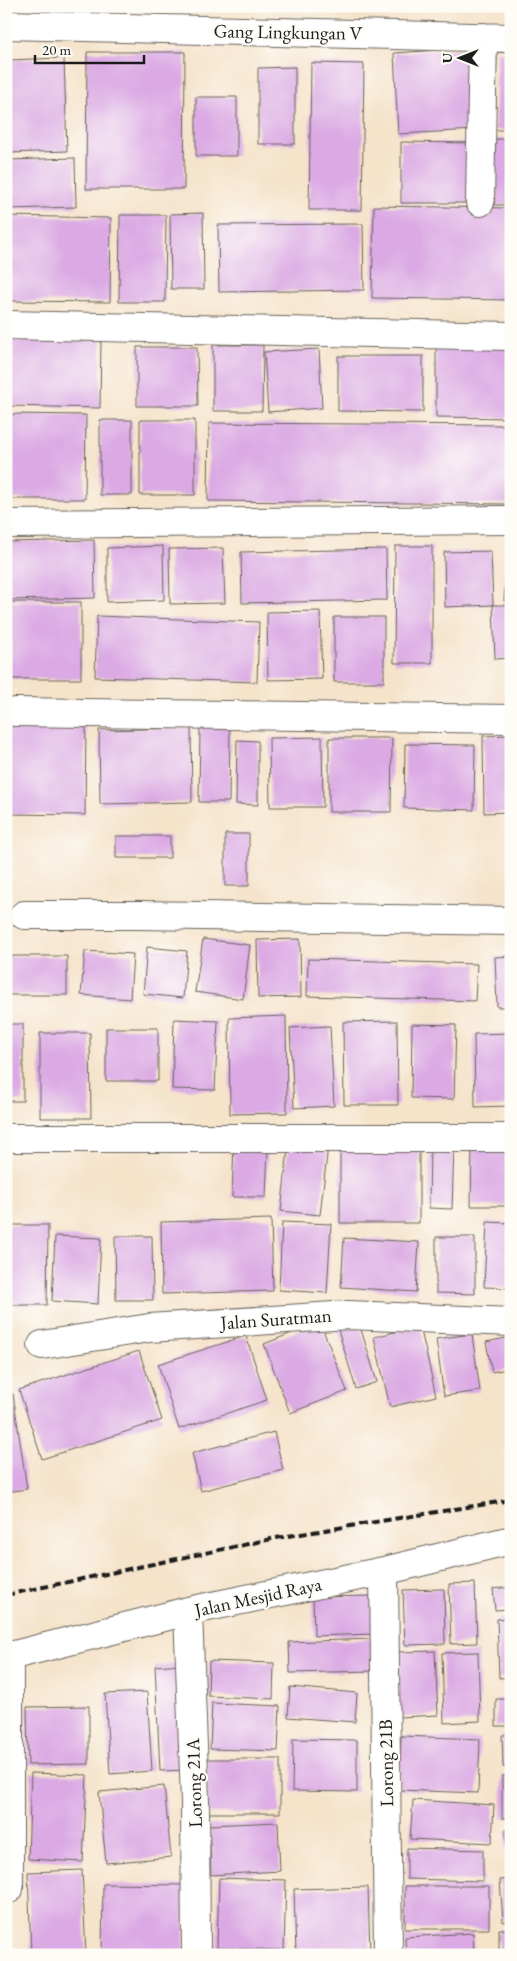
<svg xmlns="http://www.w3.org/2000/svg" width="517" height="1961" viewBox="0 0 517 1961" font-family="'EB Garamond',serif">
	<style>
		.building { fill: #dbaae4 }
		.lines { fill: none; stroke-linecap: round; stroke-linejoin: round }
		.minor-casing { stroke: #686259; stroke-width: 30 }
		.minor { stroke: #fff; stroke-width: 28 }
		.rail { stroke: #1c1c1c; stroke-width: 4; stroke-dasharray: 8 4; stroke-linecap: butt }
		.labels { text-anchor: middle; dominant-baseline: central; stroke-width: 4.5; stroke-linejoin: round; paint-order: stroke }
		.street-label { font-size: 19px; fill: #1c1c1c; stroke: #fdfcf7 }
	</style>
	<rect width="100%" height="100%" fill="#fdfcf7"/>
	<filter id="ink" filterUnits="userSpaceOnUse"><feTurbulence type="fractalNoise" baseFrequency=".02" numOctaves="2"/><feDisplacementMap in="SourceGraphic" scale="10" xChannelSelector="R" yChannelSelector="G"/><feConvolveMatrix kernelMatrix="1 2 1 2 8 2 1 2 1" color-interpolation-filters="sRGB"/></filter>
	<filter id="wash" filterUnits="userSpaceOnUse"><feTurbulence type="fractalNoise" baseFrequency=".0096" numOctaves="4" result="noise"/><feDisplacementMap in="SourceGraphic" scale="20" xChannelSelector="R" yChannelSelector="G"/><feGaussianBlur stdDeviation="1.12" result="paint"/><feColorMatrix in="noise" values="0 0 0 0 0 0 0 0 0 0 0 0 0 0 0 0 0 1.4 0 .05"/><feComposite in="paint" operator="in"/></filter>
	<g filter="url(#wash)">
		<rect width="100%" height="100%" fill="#f5e3ca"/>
		<g id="blocks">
			<path class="building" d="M471,48L476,130L398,134L394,53Z
				M87,52H185L184,189H86Z
				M497,52L511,53V130H495Z
				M64,58L67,151L9,153L7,60Z
				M311,63L364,64L362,210H309Z
				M295,67V144H258V68Z
				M196,97H237V156H196Z
				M494,139H511V205H494Z
				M401,142L472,143V203H401Z
				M75,158L76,207L8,209L6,160Z
				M374,206L511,208V300L372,298Z
				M203,213L204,289H171L170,214Z
				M120,215H166L165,302H119Z
				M6,216L111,218L110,302L6,301Z
				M363,224L364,290L219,292L218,225Z
				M8,337L101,338L100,408L6,406Z
				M436,343H511V418L436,417Z
				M213,345H263L262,411H213Z
				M137,347H197L198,406H137Z
				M319,349L322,408L268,412L264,352Z
				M338,356H423V412L338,411Z
				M8,414L86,415L85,499H8Z
				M100,420H132V495H100Z
				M140,420H195V495H140Z
				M209,423L511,425V504L208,501Z
				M94,540L95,598L6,600V542Z
				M508,543H511V602L504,601Z
				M163,546L164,600L107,602V548Z
				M395,546H432V663H394Z
				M223,548L225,603L170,604L169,549Z
				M386,549L387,600L242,603L241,552Z
				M491,551L493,605H511V658L495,659L493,605L445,607L444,552Z
				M11,602H81V679H11Z
				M320,611L322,679L268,680L267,612Z
				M97,616L259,622L257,682L95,677Z
				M334,617H384V682H334Z
				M6,723L86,724L85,815L6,814Z
				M200,726L230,727L229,802H199Z
				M191,728L192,802L100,804L99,730Z
				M511,735V812L484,813L483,736Z
				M322,737L323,807H270L269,738Z
				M329,738H392L391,812H329Z
				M237,740L258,741V805L236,804Z
				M405,744L475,745L474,810L404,808Z
				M225,834H249V886H225Z
				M116,836H170V858H116Z
				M203,939L250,945L243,999L195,992Z
				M300,939L301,997L258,998L257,940Z
				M147,947L187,951L183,998L143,994Z
				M85,951L133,954L130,999L81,995Z
				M6,956H67V995H6Z
				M511,956V1007H497L495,957Z
				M308,959L477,964L475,1001L307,996Z
				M286,1016L287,1113L230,1114L229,1018Z
				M174,1019L218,1021L215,1090L172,1089Z
				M397,1021L398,1105H344L343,1022Z
				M6,1024H23V1101H6Z
				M412,1024L456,1025L454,1099L411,1098Z
				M330,1026L334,1106L294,1108L290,1028Z
				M106,1028H158V1081H106Z
				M40,1033H90L91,1118H40Z
				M511,1033V1106L475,1107L474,1034Z
				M289,1141L328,1146L320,1215L281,1211Z
				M234,1143L268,1144L266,1197H232Z
				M472,1143L511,1144V1206H471Z
				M340,1144H419V1223H340Z
				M430,1144L454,1146L452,1209L429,1208Z
				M271,1219L273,1291L162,1294L161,1222Z
				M282,1222L331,1224L327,1293L279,1290Z
				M487,1222L511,1223V1288L484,1287Z
				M6,1225H48L47,1305H6Z
				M55,1236L101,1238L98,1304L52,1301Z
				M115,1236H152L153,1300H116Z
				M436,1237H475V1294L436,1293Z
				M344,1238L419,1242L416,1292L341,1287Z
				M357,1316L377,1382L356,1389L336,1323Z
				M320,1322L347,1391L290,1413L264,1344Z
				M420,1326L436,1396L390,1407L374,1337Z
				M472,1334L480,1391L444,1396L436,1339Z
				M246,1336L267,1400L179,1429L158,1364Z
				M511,1337V1368L492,1372L486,1342Z
				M139,1351L162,1420L42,1459L19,1390Z
				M13,1394L27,1489L6,1492V1395Z
				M274,1432L283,1470L201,1491L192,1453Z
				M475,1583L477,1643L451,1644L449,1584Z
				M511,1587V1609L495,1610L493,1589Z
				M444,1589L445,1644L405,1645L403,1590Z
				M374,1596L375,1634L314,1636L313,1597Z
				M511,1618V1677L499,1678L497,1619Z
				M372,1639L373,1671L290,1673L289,1642Z
				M435,1651L438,1715L399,1717L397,1652Z
				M478,1652L480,1721L444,1723L442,1653Z
				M209,1661L274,1663L273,1699L208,1696Z
				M182,1664L188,1770L160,1771L155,1666Z
				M290,1687L357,1693L355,1722L288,1717Z
				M147,1692L152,1771L110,1774L105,1694Z
				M496,1699H511V1726H496Z
				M212,1703L280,1706L278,1751L210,1749Z
				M89,1706V1764L28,1765L27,1707Z
				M502,1735H511V1767H503Z
				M401,1736L480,1739L478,1793L399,1790Z
				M293,1739L357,1740V1792L292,1791Z
				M207,1759H280V1813H207Z
				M31,1773L87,1775L83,1862L28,1859Z
				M502,1776H511V1818H502Z
				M164,1786L171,1857L106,1863L99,1792Z
				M413,1800L494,1805L492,1843L410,1839Z
				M278,1822L280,1871L211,1875L209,1825Z
				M506,1830H511V1866H507Z
				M407,1848L483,1850V1881L407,1879Z
				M82,1870L86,1955H31L28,1872Z
				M219,1878L286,1880L284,1950L217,1948Z
				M511,1879V1921L503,1922L500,1880Z
				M103,1884L185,1885L184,1955H102Z
				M405,1886H489V1929H405Z
				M368,1887L370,1953L296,1955L294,1889Z
				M499,1929H511V1955H499Z
				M473,1933L474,1955H406L405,1937Z
				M10,1935L11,1955H6V1936Z"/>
		</g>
	</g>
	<g filter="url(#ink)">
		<use href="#blocks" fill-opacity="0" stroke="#686259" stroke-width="1"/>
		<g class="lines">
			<defs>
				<path id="minor" d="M6,25L511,38
					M480,202L483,37
					M6,325L511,336
					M6,524L511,520
					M15,712L511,719
					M24,915H140L511,921
					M6,1138H511
					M42,1345L149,1328L349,1315L511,1322
					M384,1571L388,1955
					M188,1611L195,1801L196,1955
					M9,1656V1889
					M6,1657L188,1611L384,1571L511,1540"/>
			</defs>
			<use href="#minor" class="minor-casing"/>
			<use href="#minor" class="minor"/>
			<path class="rail" d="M6,1595L276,1538L511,1500"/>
		</g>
	</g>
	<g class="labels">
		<g class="street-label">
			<text transform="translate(288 32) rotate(1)">Gang Lingkungan V</text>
			<text transform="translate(276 1319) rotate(-4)">Jalan Suratman</text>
			<text transform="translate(258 1597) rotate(-12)">Jalan Mesjid Raya</text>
			<text transform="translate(386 1763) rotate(-91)">Lorong 21B</text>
			<text transform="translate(194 1783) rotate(-92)">Lorong 21A</text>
		</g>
	</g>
	<rect width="517" height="1961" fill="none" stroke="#fdfcf7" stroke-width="25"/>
	<g transform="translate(460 58) rotate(270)" stroke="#fdfcf7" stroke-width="4" paint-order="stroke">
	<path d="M0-4L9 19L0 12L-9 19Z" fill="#1c1c1c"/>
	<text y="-8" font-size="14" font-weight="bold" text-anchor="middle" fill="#1c1c1c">U</text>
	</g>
	<path d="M35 55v8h109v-8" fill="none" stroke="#1c1c1c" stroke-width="2.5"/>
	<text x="42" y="55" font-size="15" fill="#1c1c1c" stroke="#fdfcf7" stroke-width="4" paint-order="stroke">20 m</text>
</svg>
